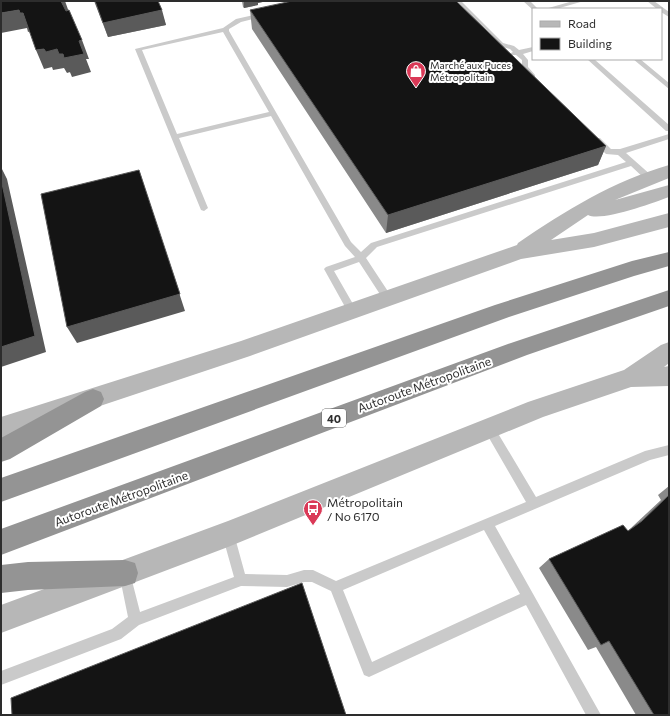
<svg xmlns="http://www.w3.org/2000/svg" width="670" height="716" viewBox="0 0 670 716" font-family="Commissioner,sans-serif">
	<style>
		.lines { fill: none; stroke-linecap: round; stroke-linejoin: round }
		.service { fill: #cacaca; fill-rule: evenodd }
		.secondary { fill: #b7b7b7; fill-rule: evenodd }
		.motorway { fill: #949494; fill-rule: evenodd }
		.wall { fill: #8a8a8a }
		.shaded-wall { fill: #5a5a5a }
		.building { fill: #141414; stroke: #5a5a5a }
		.labels { text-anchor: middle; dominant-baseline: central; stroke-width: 4; stroke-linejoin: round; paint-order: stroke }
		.far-poi-label { font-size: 10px; fill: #2d2d2d; stroke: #fff; text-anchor: start }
		.shield { fill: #fff; stroke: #6c6c6c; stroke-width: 1 }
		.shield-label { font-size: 11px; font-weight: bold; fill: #2d2d2d }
		.street-label { font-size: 12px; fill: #2d2d2d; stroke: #fff }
		.poi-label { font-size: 12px; fill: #2d2d2d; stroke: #fff; text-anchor: start }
	</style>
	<rect width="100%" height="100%" fill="#fff"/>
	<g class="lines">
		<path class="service" d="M454,1H461L503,43L514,46L519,50L533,47V51L523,54L528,60V67L535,75V77H531L522,69V60L516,55H511V53L513,52L510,49L499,46Z
			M523,1H530L538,9H533V10Z
			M573,1H584L556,9H545Z
			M647,1H654L669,12V17L661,12V9H657Z
			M263,13L266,15L265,16L241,22L229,29V31L351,242L361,252L371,243L626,162L618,155L606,154L594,142V138H600L611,149H620L669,134V139L626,153L652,176V180H646L631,166L377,247L366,258L391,296L393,299L391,302H385L359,262L334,271L357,311L355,314H349L324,269L326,267L355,257L345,246L271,116L179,138L208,208L204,211L201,210L135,49L223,28L236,19ZM223,32L269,112L177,134L142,50Z
			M587,59H594L669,125V131H666Z
			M633,59H640L669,83V89Z
			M489,423L493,425L536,497L645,451L669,445V455L650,460L495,526L601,715H586L526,605L369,677L364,675L331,591L312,582H304L287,587L241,586L139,625L121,639L1,685V671L112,629L128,617L119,573L121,569L125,567L129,569L140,612L234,577L222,534L224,530L228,528L232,530L234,534L245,574L287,575L304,570H313L336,581L526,502L485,431L484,428L485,425ZM484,530L520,594L372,662L343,590Z"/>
		<path class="secondary" d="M669,165V178L615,200L669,185V197C653,203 601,222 588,215L551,240L594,233L669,213V227L594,247L521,259L250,356L1,439V417L241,341L517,245L518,243C565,211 613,181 669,165Z
			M669,342V363L664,367L669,366V386L631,387L543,417L228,547L1,633V605L228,521L528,402L624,370L661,345Z"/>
		<path class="motorway" d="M669,252V266L634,276L509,317L1,502V478L495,305L632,261Z
			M669,290V306L527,355L1,555V529L511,343Z
			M93,389L101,392L104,399L101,406L10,459L1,462V438L85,392Z
			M125,560L135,563L138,573L135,583L125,586L28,590L1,593V565L28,562Z"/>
	</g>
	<path class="wall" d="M94,1H158L166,25L108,37Z
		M242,1H267L258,3V5L244,8L243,7Z
		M250,10L606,146L598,165L386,233L252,29Z
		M669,486V715H636L596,647L588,650L539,568L549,559L628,531L632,527L661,500L658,495Z"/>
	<path class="shaded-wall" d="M61,1H65L70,15L66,16Z
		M244,1H267L258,3V5L244,8Z
		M19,10L23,13L31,31L28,32L27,28L1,33V13Z
		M162,10L166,25L108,37L103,23Z
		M82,40L89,59H86L91,72L72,77L64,58L79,41Z
		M44,49H57L63,54L70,72L67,73L64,68L53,70L52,67L44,69L36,50Z
		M606,146L598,165L386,233L388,215Z
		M1,167L7,179L46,352L1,367Z
		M139,170L185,311L77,343L67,327Z"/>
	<path class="building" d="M1,1H61L66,11L69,10L82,40L79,41L84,54L64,58L63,54H59L57,49L46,52L44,49L36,50L23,13H20L19,10L1,13Z
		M95,1H158L162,10L103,23Z
		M292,1H456L606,146L388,215L250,10Z
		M139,170L180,294L67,327L41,194Z
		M1,179L35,336L1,347Z
		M669,495V715H654L609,641L601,645L549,559L623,525L628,531L642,521Z
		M302,583L346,715H12L11,698Z"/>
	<defs>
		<symbol id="shop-pin" viewBox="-11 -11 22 30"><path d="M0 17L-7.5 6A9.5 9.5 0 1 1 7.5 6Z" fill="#da3957" stroke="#fff"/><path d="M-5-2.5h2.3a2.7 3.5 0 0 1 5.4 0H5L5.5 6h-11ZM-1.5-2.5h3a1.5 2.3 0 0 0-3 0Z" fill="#fff"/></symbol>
		<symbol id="bus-pin" viewBox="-11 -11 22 30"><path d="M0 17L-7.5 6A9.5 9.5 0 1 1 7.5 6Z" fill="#da3957" stroke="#fff"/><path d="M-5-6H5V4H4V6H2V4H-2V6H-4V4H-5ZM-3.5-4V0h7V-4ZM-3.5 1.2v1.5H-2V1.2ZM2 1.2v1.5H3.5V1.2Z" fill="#fff"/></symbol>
	</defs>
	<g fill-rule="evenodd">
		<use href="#shop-pin" x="405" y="60" width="22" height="30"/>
		<use href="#bus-pin" x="302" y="498" width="22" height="30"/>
	</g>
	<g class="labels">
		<g class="far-poi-label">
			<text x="430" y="65">Marché aux Puces<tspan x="430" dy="12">Métropolitain</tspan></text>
		</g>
		<rect class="shield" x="322" y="409" width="24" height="18" rx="3"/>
		<g class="shield-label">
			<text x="334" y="418">40</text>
		</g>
		<g class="street-label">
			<text transform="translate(424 384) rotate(-20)">Autoroute Métropolitaine</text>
			<text transform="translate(121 498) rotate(-20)">Autoroute Métropolitaine</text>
		</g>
		<g class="poi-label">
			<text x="327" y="502">Métropolitain<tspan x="327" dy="14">/ No 6170</tspan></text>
		</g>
	</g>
	<rect width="670" height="716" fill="none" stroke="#2d2d2d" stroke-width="4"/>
	<rect x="532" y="8" width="130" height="52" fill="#ffffff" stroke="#ababab"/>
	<rect x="540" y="21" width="20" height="6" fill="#b7b7b7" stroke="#ababab"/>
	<text x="568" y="28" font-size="12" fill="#2d2d2d">Road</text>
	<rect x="540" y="38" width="20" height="12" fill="#141414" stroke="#ababab"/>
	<text x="568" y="48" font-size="12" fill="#2d2d2d">Building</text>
</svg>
